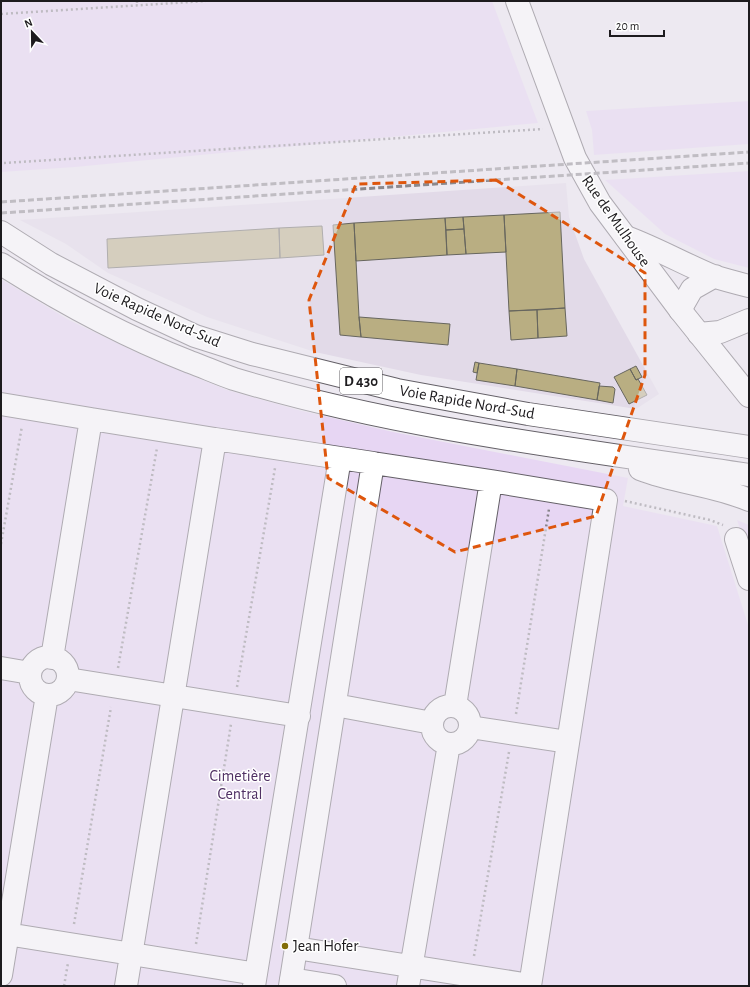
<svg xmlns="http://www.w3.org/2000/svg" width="750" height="987" viewBox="0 0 750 987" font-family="'Alegreya Sans',sans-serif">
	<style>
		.built { fill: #e2dae8 }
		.green { fill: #e7d6f3; fill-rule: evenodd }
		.building { fill: #b9ae82; stroke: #67665e }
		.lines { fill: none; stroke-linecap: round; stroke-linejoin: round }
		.minor-casing { stroke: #646067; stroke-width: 24 }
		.major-casing { stroke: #646067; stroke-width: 24 }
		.highway-casing { stroke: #646067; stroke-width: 24 }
		.path { stroke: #868389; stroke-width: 2.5; stroke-dasharray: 2 3; stroke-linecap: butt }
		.minor { stroke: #fff; stroke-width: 22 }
		.major { stroke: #fff; stroke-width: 22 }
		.highway { stroke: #fff; stroke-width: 22 }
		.rail { stroke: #8b888d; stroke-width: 3; stroke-dasharray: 6 3; stroke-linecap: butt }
		.marked { fill: none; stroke: #de560d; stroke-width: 3; stroke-dasharray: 8 5; stroke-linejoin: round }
		.poi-dot { fill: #816c08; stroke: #fff; stroke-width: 1.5 }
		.labels { text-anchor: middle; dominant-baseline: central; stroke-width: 3; stroke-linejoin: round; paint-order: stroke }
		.shield { fill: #fff; stroke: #615f62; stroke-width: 1 }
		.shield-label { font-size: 15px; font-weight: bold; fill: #1d1b1e }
		.street-label { font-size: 16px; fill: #1d1b1e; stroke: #fff }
		.park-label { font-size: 16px; fill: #503164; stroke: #fff }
		.poi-label { font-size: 16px; fill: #1d1b1e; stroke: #fff; text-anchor: start }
	</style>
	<rect width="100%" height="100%" fill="#ede9f1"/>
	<path class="built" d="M566,183L569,217L584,259L659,394L636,409L421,375L315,352L207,317L108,273L66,244L20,220Z"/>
	<path class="green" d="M1,1H492L538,123L75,167L1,172Z
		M749,101V144L594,155L592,130L586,111Z
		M749,171V268L714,259L665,234L605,180Z
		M1,279L69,320L144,356L227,390L298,410L393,432L628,478L623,506L717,526L749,628V986H1ZM42,658L61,662L66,670L64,688L56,694L37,692C26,678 28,669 42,658ZM455,706L463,710L469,718L466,736L459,743L439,741L433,733L436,713L444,707Z
		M737,520L749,525V556Z"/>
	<path class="building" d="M560,212L565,308L509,311L504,215Z
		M504,215L506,252L466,254L463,217Z
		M463,217L464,229L446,230L445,218Z
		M445,218L447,255L356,261L354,223Z
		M354,223L359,317L361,337L340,335L333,225Z
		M322,226L324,255L280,258L279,228Z
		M279,228L280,258L108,268L107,239Z
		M464,229L466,254L447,255L446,230Z
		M565,308L567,336L538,338L537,310Z
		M537,310L538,338L511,340L509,311Z
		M359,317L450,324L448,345L361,337Z
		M475,362L479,363L477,373L473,372Z
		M479,363L517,369L515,386L476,380Z
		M636,366L642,377L636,380L630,369Z
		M517,369L600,383L597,400L515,386Z
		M630,369L636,380L638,379L647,395L629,404L614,377Z
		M599,386L613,387L615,389L613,403L597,400Z"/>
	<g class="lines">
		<defs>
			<path id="minor" d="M1,404L91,419
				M736,539L749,579
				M30 676a19 19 0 1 1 38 0a19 19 0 1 1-38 0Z
				M52,658L91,419L215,439
				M1,668L30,673
				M68,679L299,716
				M335,705L432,723
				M455,706L491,481L606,500L530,986
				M432 725a19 19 0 1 1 38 0a19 19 0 1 1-38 0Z
				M470,727L568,742
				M1,933L256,974
				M296,948L530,985
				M1,975L47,695
				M291,979L335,986
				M126,986L215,439L340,458
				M254,986L340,458L373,463
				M290,986L373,463L491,481
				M408,986L449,744"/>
			<path id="major" d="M517,1L575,158L600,203L680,310L749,396"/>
			<path id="highway" d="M1,232L51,264L137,309L195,336L252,354L397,390L528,414L749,447
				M626,237C656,248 684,264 713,276C725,280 737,283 749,286
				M1,264C61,302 123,336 190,362C204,367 219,374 234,379C399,429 578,449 749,475
				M680,310L692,289L715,276
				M699,334L720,332L749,320
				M640,469C676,483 714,485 749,500"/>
		</defs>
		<use href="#minor" class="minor-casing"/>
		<use href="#major" class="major-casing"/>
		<use href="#highway" class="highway-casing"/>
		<path class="path" d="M137,1V5
			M1,14L206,1
			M4,163L543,129
			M625,501L710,520L723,525
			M1,544L22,426
			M118,668L157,448
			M237,687L275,468
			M516,714L549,509
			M74,924L111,707
			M196,944L231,724
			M474,956L509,752
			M64,986L68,963"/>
		<use href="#minor" class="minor"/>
		<use href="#major" class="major"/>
		<use href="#highway" class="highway"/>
		<path class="rail" d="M1,202L749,152
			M1,213L749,163"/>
	</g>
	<path d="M0 0H750V987H0ZM496,180L645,273V375L596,516L455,552L328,478L309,300L356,184Z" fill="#ede9f1" fill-opacity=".55" fill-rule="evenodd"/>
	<path class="marked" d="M496,180L645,273V375L596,516L455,552L328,478L309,300L356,184Z"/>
	<circle class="poi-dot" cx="285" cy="946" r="4"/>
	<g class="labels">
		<rect class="shield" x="340" y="368" width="42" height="26" rx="3"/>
		<g class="shield-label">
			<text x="361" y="381">D 430</text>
		</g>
		<g class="street-label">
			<text transform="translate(616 221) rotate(55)">Rue de Mulhouse</text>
			<text transform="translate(157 315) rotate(24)">Voie Rapide Nord-Sud</text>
			<text transform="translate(467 402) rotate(10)">Voie Rapide Nord-Sud</text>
		</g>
		<g class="park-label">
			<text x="240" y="776">Cimetière<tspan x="240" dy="18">Central</tspan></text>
		</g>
		<g class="poi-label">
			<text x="293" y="946">Jean Hofer</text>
		</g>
	</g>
	<rect width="750" height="987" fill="none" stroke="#1d1b1e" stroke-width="4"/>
	<g transform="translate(32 32) rotate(338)" stroke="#ffffff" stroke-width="3" paint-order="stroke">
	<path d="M0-3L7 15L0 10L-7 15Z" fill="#1d1b1e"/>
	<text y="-6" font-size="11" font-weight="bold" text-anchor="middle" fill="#1d1b1e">N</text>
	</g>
	<path d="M610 30v6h54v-6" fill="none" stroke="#1d1b1e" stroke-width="2"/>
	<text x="616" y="30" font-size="12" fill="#1d1b1e" stroke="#ffffff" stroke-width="3" paint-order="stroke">20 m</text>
</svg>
